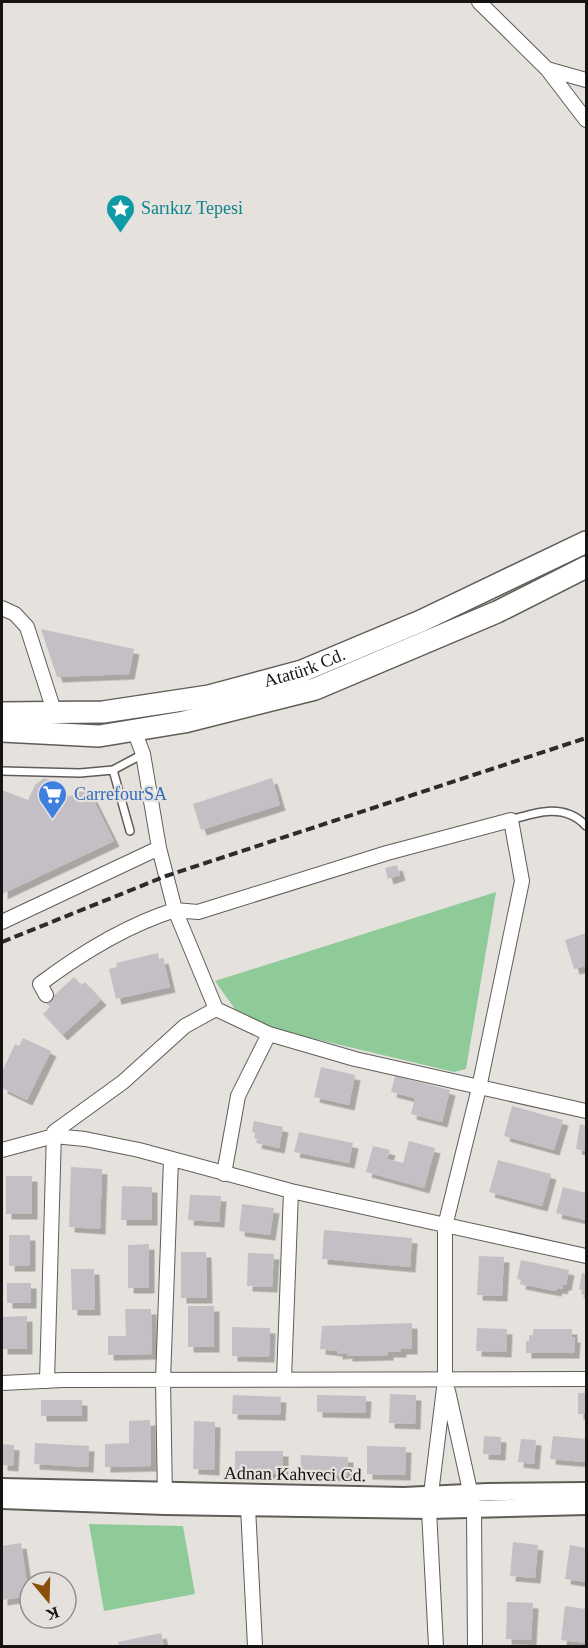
<svg xmlns="http://www.w3.org/2000/svg" width="588" height="1648" viewBox="0 0 588 1648" font-family="Georgia,serif">
	<style>
		.green { fill: #8fca99 }
		.building { fill: #c3bfc4; filter: url(#shadow) }
		.lines { fill: none; stroke-linecap: round; stroke-linejoin: round }
		.service-casing { stroke: #605d58; stroke-width: 10 }
		.minor-casing { stroke: #605d58; stroke-width: 16 }
		.tertiary-casing { stroke: #605d58; stroke-width: 20 }
		.primary-casing { stroke: #605d58; stroke-width: 24 }
		.service { stroke: #fff; stroke-width: 7 }
		.minor { stroke: #fff; stroke-width: 14 }
		.tertiary { stroke: #fff; stroke-width: 16 }
		.primary { stroke: #fff; stroke-width: 21 }
		.rail { stroke: #2d2c2a; stroke-width: 4; stroke-dasharray: 9 4.5; stroke-linecap: butt }
		.labels { text-anchor: middle; dominant-baseline: central; stroke-width: 4.5; stroke-linejoin: round; paint-order: stroke }
		.culture-label { font-size: 18px; fill: #0d838f; stroke: #e5e2dd; text-anchor: start }
		.street-label { font-size: 18px; fill: #151412; stroke: #e5e2dd }
		.shop-label { font-size: 18px; fill: #366cbe; stroke: #e5e2dd; text-anchor: start }
	</style>
	<defs>
		<filter id="shadow"><feDropShadow dx="5.5" dy="5.5" stdDeviation="0" flood-color="#0004"/></filter>
	</defs>
	<rect width="100%" height="100%" fill="#e5e2dd"/>
	<path class="green" d="M496,892L466,1069L454,1072L269,1028L237,1012L215,981Z
		M89,1524L183,1526L195,1594L104,1611Z"/>
	<path class="building" d="M41,629L134,649L129,674L57,677Z
		M44,778L59,783L65,798L88,789L114,841L2,894V790L28,800L35,785Z
		M272,778L280,805L201,830L193,804Z
		M397,865L400,875L388,879L385,868Z
		M586,933V966L574,969L565,940Z
		M158,953L159,959L163,958L170,987L116,999L109,969L117,967L116,963Z
		M74,977L81,985L85,982L101,1000L62,1035L43,1014L50,1007L46,1003Z
		M23,1038L51,1051L27,1100L2,1088L3,1083L2,1082V1072L15,1044L19,1046Z
		M321,1067L355,1075L349,1105L314,1097Z
		M395,1076L450,1090L442,1122L411,1114L415,1098L391,1092Z
		M512,1106L563,1120L554,1150L504,1136Z
		M254,1121L283,1127L279,1148L256,1143L257,1139L254,1138L255,1133L252,1132Z
		M580,1124L586,1126V1151L576,1149Z
		M299,1132L353,1143L349,1163L294,1152Z
		M409,1141L435,1148L424,1188L366,1172L373,1146L390,1150L387,1159L403,1163Z
		M498,1160L551,1174L542,1206L489,1192Z
		M71,1167L102,1169L100,1229L69,1227Z
		M6,1176H32V1214H6Z
		M122,1186L152,1187V1220H121Z
		M563,1187L586,1193V1220L556,1213Z
		M190,1195L221,1196L219,1222L188,1220Z
		M242,1204L274,1208L270,1235L239,1231Z
		M324,1230L412,1238L410,1267L322,1259Z
		M9,1235H30V1266H9Z
		M149,1244V1288H128V1245Z
		M181,1252H206L207,1298H181Z
		M248,1253L274,1254L272,1287L247,1286Z
		M479,1256L504,1257L502,1296L477,1295Z
		M521,1260L569,1270L566,1285H563L562,1289L557,1288L556,1291L520,1284L521,1280L517,1279Z
		M71,1269H94L95,1310H72Z
		M582,1273L586,1274V1299L583,1298L584,1295L581,1294L582,1290L579,1289Z
		M7,1283H31V1303H7Z
		M188,1306H214V1347H188Z
		M125,1309H151L152,1354L108,1355V1336H126Z
		M27,1316V1349H2V1317Z
		M412,1323V1349H401V1352H388V1355L347,1356V1353L337,1354V1351L320,1349L322,1326Z
		M232,1327L270,1328L269,1357L232,1356Z
		M477,1328L507,1329L506,1352L476,1351Z
		M533,1329H572V1337H575L574,1353H526V1341H529V1335H533Z
		M578,1393H586V1414H578Z
		M390,1394L416,1395L415,1424L389,1423Z
		M233,1395L281,1397L280,1415L232,1414Z
		M317,1395L366,1396L365,1413L317,1412Z
		M41,1400H82V1416H41Z
		M150,1420L151,1466L105,1467V1444L129,1443V1421Z
		M194,1421L215,1422L214,1470L193,1469Z
		M484,1436L501,1437L500,1455L483,1454Z
		M553,1436L586,1439V1462L550,1459Z
		M521,1439L536,1440L534,1464L518,1462Z
		M35,1443L89,1446L88,1467L34,1464Z
		M2,1444L14,1445L13,1466L2,1465Z
		M367,1446L406,1447L405,1475L367,1474Z
		M235,1451H283V1474H235Z
		M301,1455L348,1457L347,1476L300,1474Z
		M513,1542L538,1545L535,1578L510,1576Z
		M21,1543L29,1596L2,1600V1546Z
		M570,1545L586,1548V1582L565,1579Z
		M507,1602L533,1603L531,1640L506,1639Z
		M565,1606L586,1609V1643L561,1640Z
		M161,1633L164,1646H119L118,1642Z"/>
	<g class="lines">
		<defs>
			<path id="service" d="M113,770L130,831
				M2,771L80,773L113,770L143,754
				M511,820C537,812 565,803 586,826"/>
			<path id="minor" d="M479,2L547,69L586,120
				M547,69L586,80
				M2,608L15,614L27,627L54,711
				M134,730L143,754L159,848L175,910L198,912L387,853L511,820L522,881L479,1088L445,1226V1380L429,1510L436,1646
				M2,922L159,848
				M46,995L40,984C80,954 127,925 175,910L216,1009L269,1034
				M2,1150L54,1136L85,1139L139,1150L291,1191L586,1256
				M224,1174L238,1096L269,1034L355,1059L586,1111
				M284,1379L291,1191
				M47,1381L54,1132L123,1082L185,1026L216,1009
				M2,1383L63,1380L586,1379
				M448,1391L474,1509L475,1646
				M165,1499L163,1380L171,1159
				M248,1507L255,1646"/>
			<path id="tertiary" d="M2,1487L404,1496L488,1492L586,1491
				M2,1500L165,1506L429,1510L586,1506"/>
			<g id="primary">
				<path id="s1" d="M2,713L103,712L209,696L302,671L421,621L586,542"/>
				<path d="M2,731L99,736L184,722L315,689L497,612L586,567"/>
			</g>
		</defs>
		<use href="#service" class="service-casing"/>
		<use href="#minor" class="minor-casing"/>
		<use href="#tertiary" class="tertiary-casing"/>
		<use href="#primary" class="primary-casing"/>
		<use href="#service" class="service"/>
		<use href="#minor" class="minor"/>
		<use href="#tertiary" class="tertiary"/>
		<use href="#primary" class="primary"/>
		<path class="rail" d="M2,942L166,876L586,738"/>
	</g>
	<defs>
		<symbol id="sight-pin" viewBox="-11 -11 22 30"><path d="M0 17L-7.5 6A9.5 9.5 0 1 1 7.5 6Z" fill="#0f9aa8" stroke="#e5e2dd"/><path d="M0-6L1.8-2.2L6-1.7L2.9 1.2L3.7 5.4L0 3.3L-3.7 5.4L-2.9 1.2L-6-1.7L-1.8-2.2Z" fill="#fff"/></symbol>
		<symbol id="supermarket-pin" viewBox="-11 -11 22 30"><path d="M0 17L-7.5 6A9.5 9.5 0 1 1 7.5 6Z" fill="#3f7fe0" stroke="#e5e2dd"/><path d="M-6-5.5h2.5l.6 2H6L4.5 2H-2.5L-4.4-4H-6ZM-1.5 3.2a1.3 1.3 0 1 0 .1 0ZM3 3.2a1.3 1.3 0 1 0 .1 0Z" fill="#fff"/></symbol>
	</defs>
	<g fill-rule="evenodd">
		<use href="#sight-pin" x="104" y="192" width="33" height="45"/>
		<use href="#supermarket-pin" x="36" y="778" width="33" height="45"/>
	</g>
	<g class="labels">
		<g class="culture-label">
			<text x="141" y="208">Sarıkız Tepesi</text>
		</g>
		<g class="street-label">
			<text stroke="none"><textPath href="#s1" startOffset="308">Atatürk Cd.</textPath></text>
			<text transform="translate(295 1474) rotate(1)">Adnan Kahveci Cd.</text>
		</g>
		<g class="shop-label">
			<text x="74" y="794">CarrefourSA</text>
		</g>
	</g>
	<rect width="588" height="1648" fill="none" stroke="#151412" stroke-width="6"/>
	<g transform="translate(48 1600) rotate(161)"><circle r="28" fill="#e5e2dd" stroke="#92908c" stroke-width="1.5"/>
	<path d="M0-4.5L10 22L0 15L-10 22Z" fill="#8a4f0a"/>
	<text y="-9" font-size="16" font-weight="bold" text-anchor="middle" fill="#151412">K</text>
	</g>
</svg>
